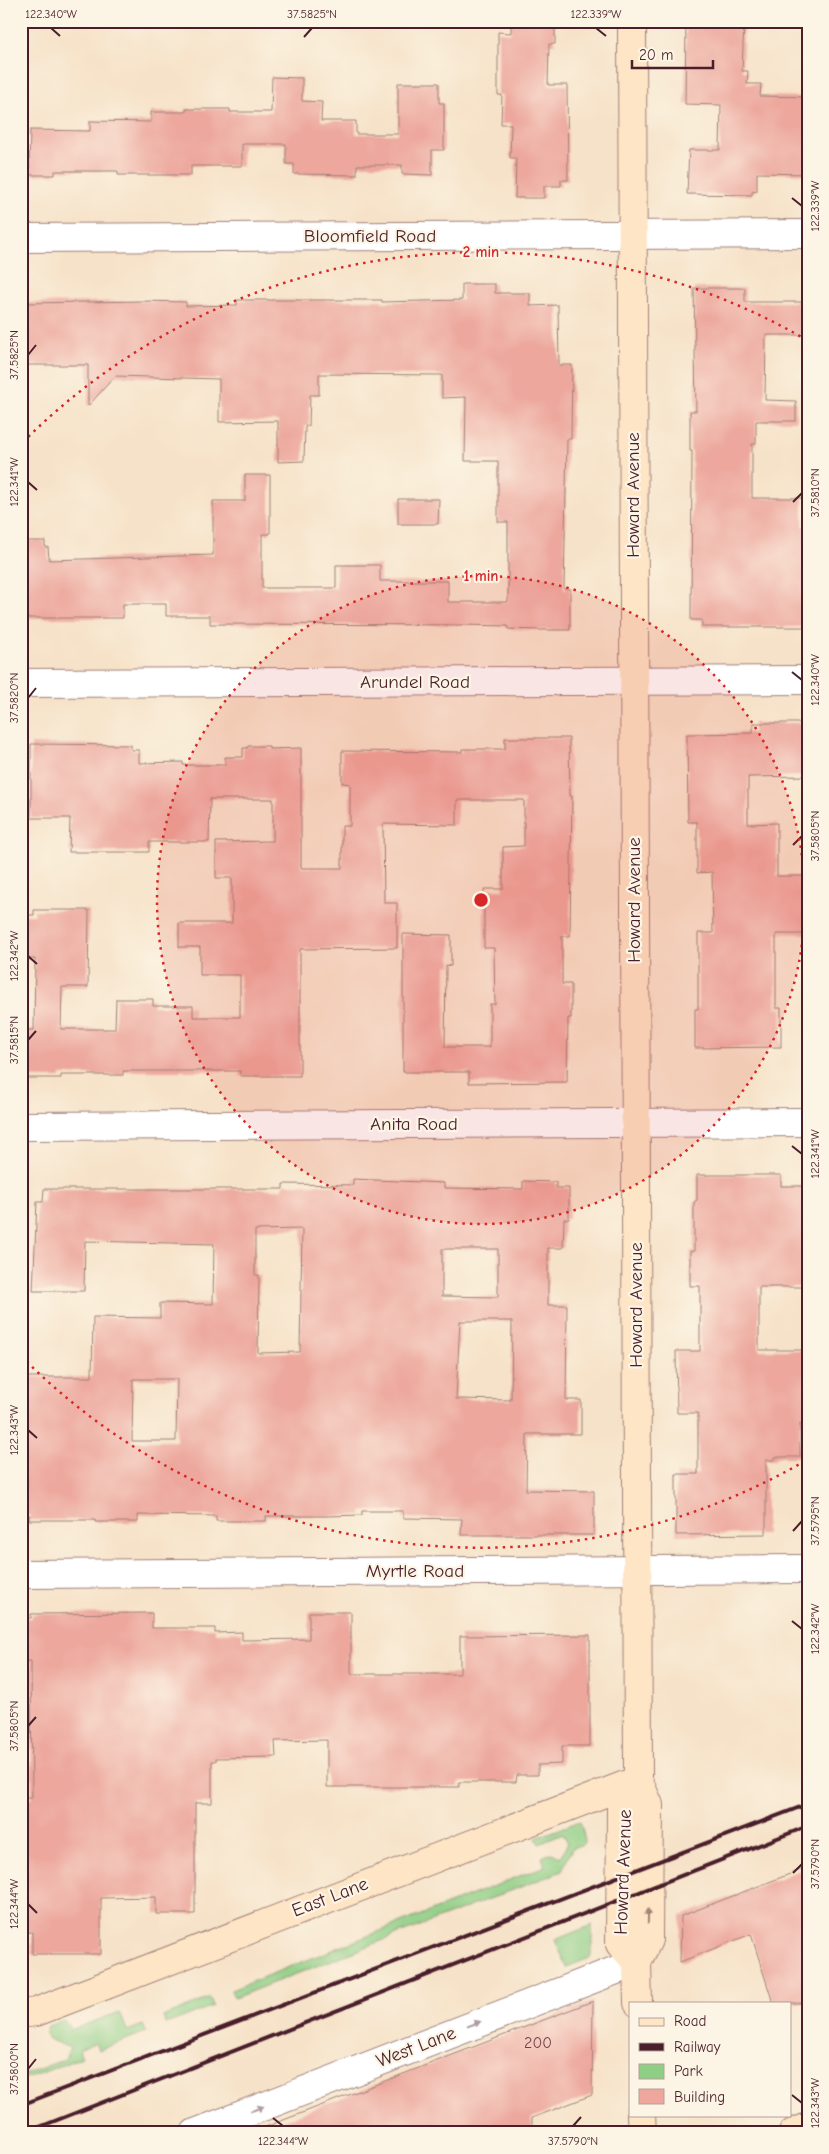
<svg xmlns="http://www.w3.org/2000/svg" width="829" height="2154" viewBox="0 0 829 2154" font-family="'Comic Neue',sans-serif">
	<style>
		.green { fill: #8fce85; stroke: #6c7658 }
		.building { fill: #eda79d; fill-rule: evenodd }
		.lines { fill: none; stroke-linecap: round; stroke-linejoin: round }
		.street-casing { stroke: #a0807a; stroke-width: 30 }
		.secondary-casing { stroke: #a0807a; stroke-width: 30 }
		.street { stroke: #fff; stroke-width: 28 }
		.secondary { stroke: #fde5c5; stroke-width: 28 }
		.rail { stroke: #4a1f2b; stroke-width: 4 }
		.oneway { fill: #a48278 }
		.oneway2 { fill: #ae9aa0 }
		.ticks { fill: none; stroke: #4a1f2b; stroke-width: 2 }
		.ring { fill: none; stroke: #d62828; stroke-width: 2.5; stroke-dasharray: 2.5 5 }
		.labels { text-anchor: middle; dominant-baseline: central; stroke-width: 4.5; stroke-linejoin: round; paint-order: stroke }
		.number-label { font-size: 16px; fill: #734148 }
		.street-label { font-size: 19px; fill: #4a1f2b; stroke: #fcf5e5 }
		.centre { fill: #d62828; stroke: #fcf5e5; stroke-width: 2.5 }
		.ring-label { font-size: 15px; text-anchor: middle; font-weight: bold; fill: #d62828; stroke: #fcf5e5; stroke-width: 4.5; stroke-linejoin: round; paint-order: stroke }
		.neatline { fill: none; stroke: #4a1f2b; stroke-width: 2 }
		.ticks-label { font-size: 12px; text-anchor: middle; fill: #4a1f2b }
	</style>
	<rect width="100%" height="100%" fill="#fcf5e5"/>
	<filter id="ink" filterUnits="userSpaceOnUse"><feTurbulence type="fractalNoise" baseFrequency=".02" numOctaves="2"/><feDisplacementMap in="SourceGraphic" scale="10" xChannelSelector="R" yChannelSelector="G"/><feConvolveMatrix kernelMatrix="1 2 1 2 8 2 1 2 1" color-interpolation-filters="sRGB"/></filter>
	<filter id="wash" filterUnits="userSpaceOnUse"><feTurbulence type="fractalNoise" baseFrequency=".0096" numOctaves="4" result="noise"/><feDisplacementMap in="SourceGraphic" scale="20" xChannelSelector="R" yChannelSelector="G"/><feGaussianBlur stdDeviation="1.12" result="paint"/><feColorMatrix in="noise" values="0 0 0 0 0 0 0 0 0 0 0 0 0 0 0 0 0 1.4 0 .05"/><feComposite in="paint" operator="in"/></filter>
	<g filter="url(#wash)">
		<rect width="100%" height="100%" fill="#f6e2c8"/>
		<path class="green" d="M580,1821L585,1840L583,1844L572,1848L562,1871L234,1998L231,1990L545,1866L542,1857L552,1853L560,1857L568,1843L563,1834L539,1844L536,1838Z
			M592,1925V1957L567,1967L555,1940Z
			M210,1998L213,2006L166,2024L163,2017Z
			M120,2012L127,2031L143,2025L146,2032L99,2050L95,2043L79,2050L82,2057L21,2081V2076L65,2059L70,2048L48,2039L45,2034L48,2026L63,2020L68,2024L70,2030Z"/>
		<g id="blocks">
			<path class="building" d="M511,21H555V44H549L548,85H567L568,180H561V186H544V198H515L516,158H510L511,124H501L502,95H498V32L511,33Z
				M686,21H744L742,71H748L747,84H761L760,96L808,97V174L757,173V191L752,192V195L687,194L689,150H720L721,105L685,104Z
				M272,77L302,78V101L322,102L321,121H356V134H398V83H439V103H444V150H432V175L402,174V165H357V175L294,174V164H286V144H242V166H191V175H118V171H55V175H29L30,130L90,131V121L151,122V112H186V109H230V112H271Z
				M462,284H495V293H530V306L558,305L559,365H572L571,439H567L564,589H570V630H539L508,629V626L463,625L210,624V616H166V604H123V618H21V541H45V547H48L49,560L213,555V501H245V475H270V534H262V588H336V565H380V581H448V602H508V522H498V461H465L466,397L442,398V375L319,374V395H310L309,426H305L304,461L278,462V421L219,422V379L115,376L88,406V365H26L27,303L143,301L186,302V306L237,305V300H382V302L462,300Z
				M694,288H745V302H805V335H766L765,400L796,401V421H756V444H752V498H803V526H808V627H702V620H691L692,451H690V411H696Z
				M398,499H439L438,524H398Z
				M753,723H808V776L748,777V824L777,823V876H808V934H776V1008H781V1047L695,1048V1009H698V933H713L712,872L697,873V822H688L687,734L753,733Z
				M505,738H569L570,796H572L570,936H562V984H571V1018H568L567,1082L469,1083V1072H403V934L451,935V966L446,965L445,1047H490V1004H495L494,948H484V889H503V847L524,846V800H457V825L383,824L384,903H397V948L300,949V1076H240V1071H123V1075H61V1078H21V1030H34L35,959H21V915H34V910H89L88,987H62L61,1029H115L116,999H153V1006H193V1017H240V975H200V947H179V923H232V878H216V842L273,841V799H210L209,842H149V852H69L70,818H31V744L131,745V750H139V763L183,762V765H225V757H243V748H248V746H269V749L301,748V868H342V826H350V784L342,783V751L462,752V749H505Z
				M697,1175H781V1186H808V1287H759V1350H808V1424H800V1457H775V1460H766V1534L676,1535V1474H698V1413H677L676,1351H700V1286H690V1251H694V1202L697,1200Z
				M353,1179L444,1183V1188L523,1189V1181L556,1182V1188H569V1219H564L563,1248H548V1305H567L566,1400H581V1434H527L526,1490L594,1491V1535H461L462,1519L403,1518V1511H362V1515L328,1516H266V1521H216V1516L138,1515V1522H95V1520H29L30,1515H21V1377H92L93,1317L160,1318V1303L213,1304L214,1244L85,1241L84,1291H33L37,1202H43L44,1189H283V1184L353,1185ZM302,1229L300,1352L258,1353L259,1275H255V1230ZM442,1249H498V1297L442,1296ZM460,1321H512L511,1400L456,1399ZM133,1379H177L176,1441H132Z
				M309,1612H351V1674H460V1636L590,1635V1746H562V1764L538,1765V1775H517L516,1782H459V1787H327V1740L275,1741L276,1757L216,1758V1761H212V1803H195V1914H156V1897L101,1898V1954H32V1932L21,1933V1798H32L31,1661H21V1618H31V1614L152,1613V1628H215V1633L242,1632V1640L309,1639Z
				M808,1867V2003H773L751,1934L680,1962L681,1916Z
				M593,2001L592,2095L532,2118V2133H256L255,2131Z"/>
		</g>
	</g>
	<g filter="url(#ink)">
		<use href="#blocks" fill-opacity="0" stroke="#a0807a" stroke-width="1"/>
		<g class="lines">
			<defs>
				<path id="street" d="M21,238L808,234
					M21,683L808,680
					M21,1126L808,1122
					M21,1574L808,1569
					M195,2133L637,1962"/>
				<path id="secondary" d="M632,21L638,1780L649,1805L648,1940L637,1962L638,2003
					M637,1962L620,1944L621,1807L638,1780
					M21,2014L36,2012L638,1780
					M641,2115L642,2133
					M793,2133L808,2127"/>
			</defs>
			<use href="#street" class="street-casing"/>
			<use href="#secondary" class="secondary-casing"/>
			<use href="#street" class="street"/>
			<use href="#secondary" class="secondary"/>
			<path class="rail" d="M21,2105L808,1804
				M24,2133L808,1826"/>
		</g>
		<defs><path id="oneway-solid" d="M-6-.8H1V-3.2L6.5 0L1 3.2V.8H-6Z" transform="scale(1.25)"/></defs>
		<use class="oneway" href="#oneway-solid" transform="translate(648 1916) rotate(-89)"/>
		<g class="oneway2">
			<use href="#oneway-solid" transform="translate(474 2024) rotate(-21)"/>
			<use href="#oneway-solid" transform="translate(257 2109) rotate(-21)"/>
		</g>
	</g>
	<path class="ticks" d="M51,28L60,36M596,28L606,36M304,37L312,28M792,198L802,206M28,355L36,345M28,482L37,490M793,502L802,493M792,672L802,680M28,698L36,688M793,845L802,836M28,956L37,964M28,1040L36,1031M792,1146L802,1154M28,1430L37,1438M793,1531L802,1521M792,1621L802,1629M28,1726L36,1717M793,1873L802,1864M28,1904L37,1913M28,2069L36,2059M792,2095L802,2103M273,2118L283,2126M573,2126L581,2117"/>
	<circle cx="481" cy="900" r="324" fill="#d62828" fill-opacity=".12"/>
	<g class="ring">
		<circle cx="481" cy="900" r="324"/>
		<path d="M805 1461A648 648 0 0 1 23 1358M23 442A648 648 0 0 1 805 339"/>
	</g>
	<g class="labels">
		<g class="number-label">
			<text x="538" y="2043">200</text>
		</g>
		<g class="street-label">
			<text x="370" y="236">Bloomfield Road</text>
			<text transform="translate(633 495) rotate(-90)">Howard Avenue</text>
			<text x="415" y="682">Arundel Road</text>
			<text transform="translate(634 900) rotate(-90)">Howard Avenue</text>
			<text x="414" y="1124">Anita Road</text>
			<text transform="translate(636 1305) rotate(-90)">Howard Avenue</text>
			<text x="415" y="1571">Myrtle Road</text>
			<text transform="translate(623 1872) rotate(-88)">Howard Avenue</text>
			<text transform="translate(330 1897) rotate(-21)">East Lane</text>
			<text transform="translate(416 2047) rotate(-21)">West Lane</text>
		</g>
	</g>
	<circle cx="481" cy="900" r="8" class="centre"/>
	<g class="ring-label">
		<text x="481" y="257">2 min</text>
		<text x="481" y="581">1 min</text>
	</g>
	<rect width="829" height="2154" fill="none" stroke="#fcf5e5" stroke-width="55"/>
	<rect x="629" y="2002" width="162" height="115" fill="#fcf5e5" stroke="#b59f9b"/>
	<rect x="639" y="2018" width="25" height="8" fill="#fde5c5" stroke="#b59f9b"/>
	<text x="674" y="2026" font-size="15" fill="#4a1f2b">Road</text>
	<rect x="639" y="2043" width="25" height="8" fill="#4a1f2b" stroke="#b59f9b"/>
	<text x="674" y="2052" font-size="15" fill="#4a1f2b">Railway</text>
	<rect x="639" y="2064" width="25" height="15" fill="#8fce85" stroke="#b59f9b"/>
	<text x="674" y="2076" font-size="15" fill="#4a1f2b">Park</text>
	<rect x="639" y="2089" width="25" height="15" fill="#eda79d" stroke="#b59f9b"/>
	<text x="674" y="2102" font-size="15" fill="#4a1f2b">Building</text>
	<path d="M632 60v8h81v-8" fill="none" stroke="#4a1f2b" stroke-width="2.5"/>
	<text x="639" y="60" font-size="15" fill="#4a1f2b" stroke="#fcf5e5" stroke-width="4" paint-order="stroke">20 m</text>
	<rect x="28" y="28" width="774" height="2098" class="neatline"/>
	<g class="ticks-label">
		<text x="51" y="18">122.340°W</text>
		<text x="312" y="18">37.5825°N</text>
		<text x="596" y="18">122.339°W</text>
		<text transform="translate(815 206) rotate(-90)" y="4">122.339°W</text>
		<text transform="translate(14 355) rotate(-90)" y="4">37.5825°N</text>
		<text transform="translate(14 482) rotate(-90)" y="4">122.341°W</text>
		<text transform="translate(815 493) rotate(-90)" y="4">37.5810°N</text>
		<text transform="translate(815 680) rotate(-90)" y="4">122.340°W</text>
		<text transform="translate(14 698) rotate(-90)" y="4">37.5820°N</text>
		<text transform="translate(815 836) rotate(-90)" y="4">37.5805°N</text>
		<text transform="translate(14 956) rotate(-90)" y="4">122.342°W</text>
		<text transform="translate(14 1040) rotate(-90)" y="4">37.5815°N</text>
		<text transform="translate(815 1154) rotate(-90)" y="4">122.341°W</text>
		<text transform="translate(14 1430) rotate(-90)" y="4">122.343°W</text>
		<text transform="translate(815 1521) rotate(-90)" y="4">37.5795°N</text>
		<text transform="translate(815 1629) rotate(-90)" y="4">122.342°W</text>
		<text transform="translate(14 1726) rotate(-90)" y="4">37.5805°N</text>
		<text transform="translate(815 1864) rotate(-90)" y="4">37.5790°N</text>
		<text transform="translate(14 1904) rotate(-90)" y="4">122.344°W</text>
		<text transform="translate(14 2069) rotate(-90)" y="4">37.5800°N</text>
		<text transform="translate(815 2103) rotate(-90)" y="4">122.343°W</text>
		<text x="283" y="2145">122.344°W</text>
		<text x="573" y="2145">37.5790°N</text>
	</g>
</svg>
